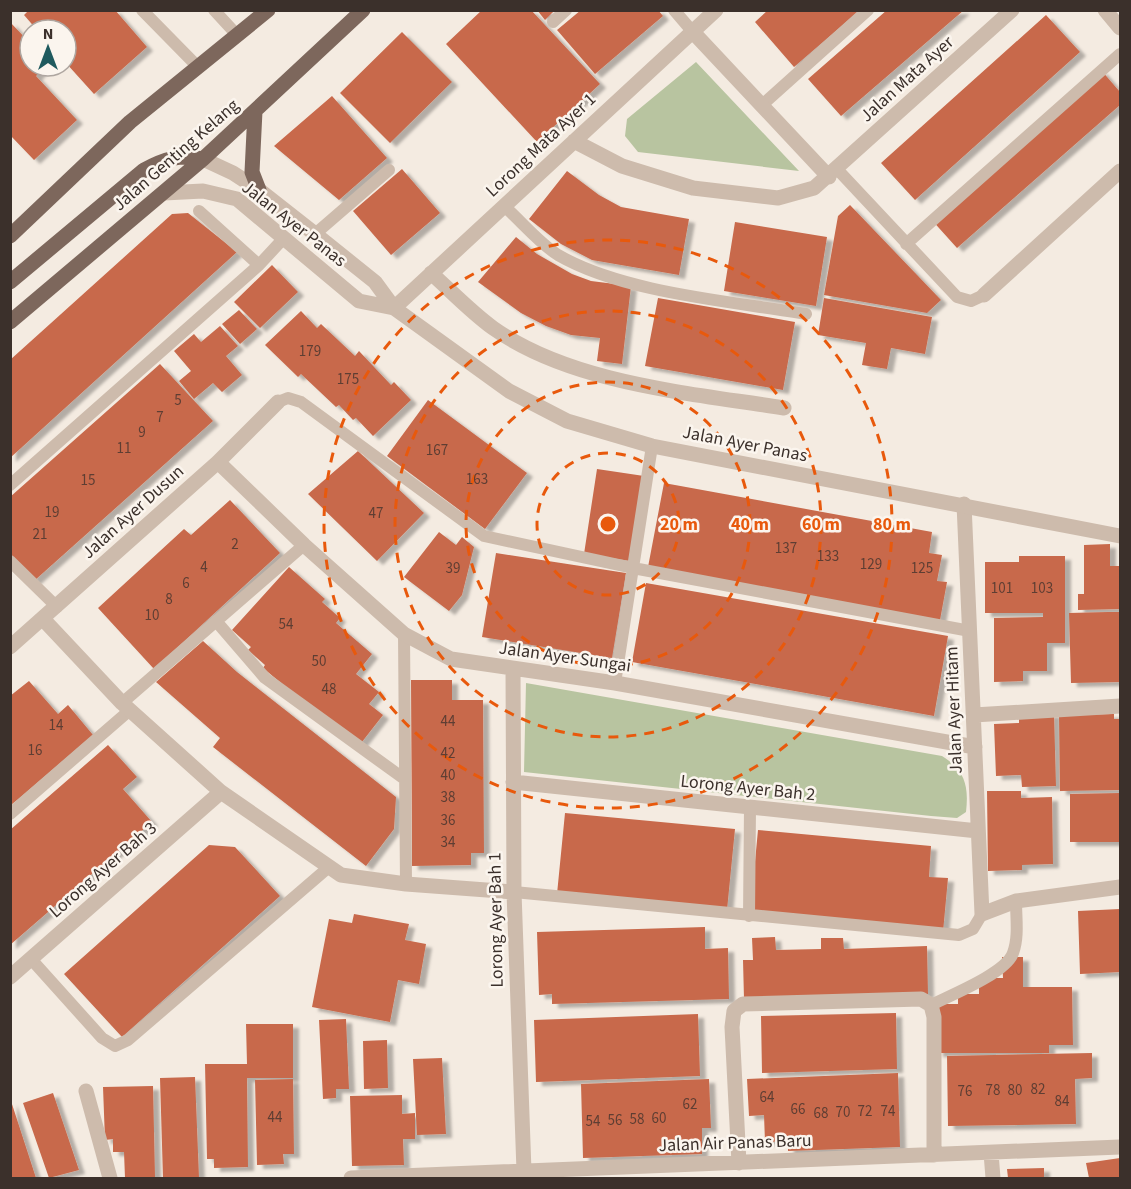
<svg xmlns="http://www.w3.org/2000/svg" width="1131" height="1189" viewBox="0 0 1131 1189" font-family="'Source Sans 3',sans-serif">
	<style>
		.green { fill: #b8c4a0 }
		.building { fill: #c8694b; filter: url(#shadow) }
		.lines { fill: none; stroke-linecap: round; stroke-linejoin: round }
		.service { stroke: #cdbbac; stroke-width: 12 }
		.minor { stroke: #cdbbac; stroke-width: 15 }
		.tertiary { stroke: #cdbbac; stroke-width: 15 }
		.primary { stroke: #7d675c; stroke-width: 15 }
		.ring { fill: none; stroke: #e8590c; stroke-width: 3; stroke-dasharray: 10 8 }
		.labels { text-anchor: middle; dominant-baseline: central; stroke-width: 5; stroke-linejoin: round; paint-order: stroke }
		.number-label { font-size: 15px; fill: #5e3e33 }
		.street-label { font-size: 18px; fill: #3b302b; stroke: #fbf5ee }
		.centre { fill: #e8590c; stroke: #fbf5ee; stroke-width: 3 }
		.ring-label { font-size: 18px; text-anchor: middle; font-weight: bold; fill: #e8590c; stroke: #fbf5ee; stroke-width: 5; stroke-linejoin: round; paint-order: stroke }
	</style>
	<defs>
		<filter id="shadow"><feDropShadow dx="6" dy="4" stdDeviation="1.5" flood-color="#0004"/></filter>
	</defs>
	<rect width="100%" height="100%" fill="#f4ebe1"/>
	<path class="green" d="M696,62L799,171L638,152L625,136L627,119Z
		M526,683L942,756C965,770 969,786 966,812L957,818L931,816L524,772Z"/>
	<path class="building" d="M29,10H115L147,47L94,94L66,63V30H37L24,15Z
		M482,10H531L600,84L537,142L446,44Z
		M537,10H555L545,20Z
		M581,10H658L663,16L595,74L557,30Z
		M768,10H860L794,67L755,22Z
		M887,10H964L841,116L808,79Z
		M1046,15L1080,52L915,200L881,163Z
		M10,22L30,43V66H46L36,76L77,120L34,160L10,135Z
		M402,32L452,82L390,143L340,93Z
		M1101,70L1120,92V105L957,248L930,218Z
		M332,96L387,158L339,200L274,146Z
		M402,169L440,213L391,255L353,211Z
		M567,171L599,195L621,207L689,219L679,275L592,260L561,244L529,219Z
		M850,205L941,300L927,313L824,295L838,216Z
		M188,213L237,252L10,458V360L172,214Z
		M735,222L827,237L816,306L724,291Z
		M516,237L537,254L572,274L591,281L631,286L622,364L597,361L600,338L571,335L546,326L521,313L478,282Z
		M272,265L298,292L260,328L234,302Z
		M658,298L795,322L783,390L645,366Z
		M824,298L932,317L925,354L891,348L887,369L862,365L866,343L818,335Z
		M239,310L257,329L240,344L222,324Z
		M301,311L317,328L321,324L355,356L359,351L391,385L394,382L411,400L373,436L356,418L353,420L339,405L336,407L301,374L298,377L265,345Z
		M220,326L238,346L226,356L242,375L222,392L213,383L194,399L179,381L191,371L174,351L194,334L201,342Z
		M160,364L213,421L34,581L10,554V497Z
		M428,400L527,473L485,529L387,456Z
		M358,451L424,513L377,561L308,494Z
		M597,469L644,476L631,561L584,554Z
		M664,483L932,532L929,553L942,555L937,581L947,582L940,620L648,567Z
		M230,500L280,553L154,669L98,608L184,529L191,535Z
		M439,532L456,545L462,537L474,547L462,595L449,611L404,577Z
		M1110,544V566H1120V609L1078,610V594H1084V545Z
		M496,553L626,573L612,658L482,637Z
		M1019,556H1065V643H1047V671H1023V681L994,682V618L1043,617V613H985V562H1019Z
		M289,567L325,599L322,602L340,618L336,623L372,654L356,674L379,692L369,704L383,715L358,747L263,668L265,665L248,650L251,647L232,630Z
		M646,583L948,636L934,716L632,662Z
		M1108,612H1120V682L1071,683L1069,613Z
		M203,641L237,672L396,797L394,829L366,866L213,747L220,738L156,682Z
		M411,680H452V700H483L484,853H471V865L412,866Z
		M29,681L58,714L68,705L93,735L10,806V696Z
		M1054,713L1056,786L1022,787L1021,775L996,776L994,724L1019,723V714Z
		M1114,714V719H1120V790L1060,791L1059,715Z
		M108,745L137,777L123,789L152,822L10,945V830Z
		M987,791H1021V798L1052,797L1053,864L1022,865V870L988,871Z
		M1120,793V842H1070V794Z
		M565,813L735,829L727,910L557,894Z
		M758,830L931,846L929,877L948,878L943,932L750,914Z
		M209,845L235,847L280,896L122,1037L64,974Z
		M1120,909V972L1080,974L1078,911Z
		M354,914L409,924L405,940L426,944L419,984L398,980L390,1022L312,1007L329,919L352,923Z
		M705,927V949L728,948L729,999L552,1004V994L539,995L537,932Z
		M775,937L776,950L821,949V938H843L844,949L927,946L928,994L744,999L743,960H753L752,938Z
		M1002,957H1023V987H1072L1073,1045H1049V1053H937V1004H958V994H979V978H1003Z
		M896,1013L897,1069L762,1073L761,1016Z
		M698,1014L700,1076L536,1082L534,1020Z
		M346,1019L349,1089H336V1098L323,1099L319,1020Z
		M246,1024H293V1078H247L248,1167L214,1168V1159H207L205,1064H247Z
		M387,1040L388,1088L364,1089L363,1041Z
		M1092,1053V1078L1075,1079L1076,1124L948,1126L947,1056Z
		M442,1058L446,1134L417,1135L413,1059Z
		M898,1073L900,1147L788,1151V1141L765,1142L764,1115L749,1116L747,1079Z
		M195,1077L199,1178H163L160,1078Z
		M293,1079L294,1154H283L284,1164L257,1165L255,1080Z
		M709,1079L711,1128H702V1154L583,1158L581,1084Z
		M153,1086L155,1177L125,1178L124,1152H113V1139L105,1140L103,1087Z
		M53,1093L79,1170L49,1178L23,1103Z
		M402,1095V1114L415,1113V1139H403L404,1165L352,1166L350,1096Z
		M11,1101L36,1178H10Z
		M1120,1158V1178H1089L1086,1163Z
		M1044,1168V1178H1008L1007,1169Z"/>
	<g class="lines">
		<path class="service" d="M142,10L198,67
			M214,10L237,35
			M674,10L692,31
			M553,22L566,10
			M762,105L868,10
			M837,169L957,297L971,301L984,295
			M504,206C521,221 539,243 558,255C624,293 730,301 806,314
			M199,211L259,265
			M315,234L389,170
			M906,244L1120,54
			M278,402L288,398L301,402L484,536L633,568L970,631
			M10,485L259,265L283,239
			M10,561L57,607
			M216,621L265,678L403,778
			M404,634L406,884
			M615,683L652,446
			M122,703L304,545
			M10,814L130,710
			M514,892L959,935L973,929L982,914
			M749,916L750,808
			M31,959L102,1038L115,1046L128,1040L329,867
			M931,1005C951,995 1006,973 1013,953C1019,937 1016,918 1016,901"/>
		<path class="minor" d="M1105,10L1120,28
			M692,31L829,177
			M574,141L622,166L693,188L778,198L814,188L1012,10
			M431,273C451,291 471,312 493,328C572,384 691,393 784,408
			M984,295L1120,171
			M394,308L716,10
			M218,462L304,545L404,634L451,659L615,683L975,747
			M964,504L982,914L1016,901L1120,887
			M43,619L122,703L221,792L341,875L406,884L514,892
			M10,647L218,462L278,402
			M513,669L514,892L524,1171
			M974,715L1120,706
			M513,782L978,831
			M10,977L221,792
			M86,1091L110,1178
			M991,1153L993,1178
			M739,1163L732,1027L734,1011L743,1004L921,999L931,1005L934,1017V1155
			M351,1178L1120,1147"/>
		<path class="tertiary" d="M203,159L233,173L259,190L315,234L375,282L394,308L509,391L567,421L652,446L1120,536
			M164,193L203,191L237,199L359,301L394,308"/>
		<path class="primary" d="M255,111L252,172L259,190
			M10,236L130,122L268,10
			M10,282L144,170C164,159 180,154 203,159
			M10,322L203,159L363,10"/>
	</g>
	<g class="ring">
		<circle cx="608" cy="524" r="71"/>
		<circle cx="608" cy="524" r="142"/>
		<circle cx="608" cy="524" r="213"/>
		<circle cx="608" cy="524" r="284"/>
	</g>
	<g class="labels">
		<g class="number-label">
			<text x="310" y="351">179</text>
			<text x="348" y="379">175</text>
			<text x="178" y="400">5</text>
			<text x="160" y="417">7</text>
			<text x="142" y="432">9</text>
			<text x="124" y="448">11</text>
			<text x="437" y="450">167</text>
			<text x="477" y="479">163</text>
			<text x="88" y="480">15</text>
			<text x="52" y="512">19</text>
			<text x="376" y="513">47</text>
			<text x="40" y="534">21</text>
			<text x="235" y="544">2</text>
			<text x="786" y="548">137</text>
			<text x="828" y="556">133</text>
			<text x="871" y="564">129</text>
			<text x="204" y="567">4</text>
			<text x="453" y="568">39</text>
			<text x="922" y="568">125</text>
			<text x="186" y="583">6</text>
			<text x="1002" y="588">101</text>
			<text x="1042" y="588">103</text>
			<text x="169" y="599">8</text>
			<text x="152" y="615">10</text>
			<text x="286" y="624">54</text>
			<text x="319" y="661">50</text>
			<text x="329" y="689">48</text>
			<text x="448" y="721">44</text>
			<text x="56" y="725">14</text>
			<text x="35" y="750">16</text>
			<text x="448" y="753">42</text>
			<text x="448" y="775">40</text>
			<text x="448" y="797">38</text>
			<text x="448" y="820">36</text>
			<text x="448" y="842">34</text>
			<text x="1038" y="1089">82</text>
			<text x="993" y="1090">78</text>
			<text x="1015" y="1090">80</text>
			<text x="965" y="1091">76</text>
			<text x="767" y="1097">64</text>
			<text x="1062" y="1101">84</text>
			<text x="690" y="1104">62</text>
			<text x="798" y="1109">66</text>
			<text x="865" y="1111">72</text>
			<text x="888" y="1111">74</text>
			<text x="843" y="1112">70</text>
			<text x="821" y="1113">68</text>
			<text x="275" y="1117">44</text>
			<text x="659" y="1118">60</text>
			<text x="637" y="1119">58</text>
			<text x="615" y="1120">56</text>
			<text x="593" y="1121">54</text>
		</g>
		<g class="street-label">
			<text transform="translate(907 79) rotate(-42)">Jalan Mata Ayer</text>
			<text transform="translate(541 145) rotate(-43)">Lorong Mata Ayer 1</text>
			<text transform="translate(176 155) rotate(-41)">Jalan Genting Kelang</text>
			<text transform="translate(294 224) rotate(38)">Jalan Ayer Panas</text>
			<text transform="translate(745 444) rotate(11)">Jalan Ayer Panas</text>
			<text transform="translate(133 512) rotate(-42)">Jalan Ayer Dusun</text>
			<text transform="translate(565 657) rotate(8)">Jalan Ayer Sungai</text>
			<text transform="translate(954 710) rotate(-92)">Jalan Ayer Hitam</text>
			<text transform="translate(748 788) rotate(6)">Lorong Ayer Bah 2</text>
			<text transform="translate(103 870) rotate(-41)">Lorong Ayer Bah 3</text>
			<text transform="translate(496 920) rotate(-91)">Lorong Ayer Bah 1</text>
			<text transform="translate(735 1143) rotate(-2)">Jalan Air Panas Baru</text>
		</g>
	</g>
	<circle cx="608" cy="524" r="9" class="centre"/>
	<g class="ring-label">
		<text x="679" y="530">20 m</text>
		<text x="750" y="530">40 m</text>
		<text x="821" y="530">60 m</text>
		<text x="892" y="530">80 m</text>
	</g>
	<rect width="1131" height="1189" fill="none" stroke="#3b302b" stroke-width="24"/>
	<g transform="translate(48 48)"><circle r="28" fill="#fbf5ee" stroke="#aea6a0" stroke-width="1.5"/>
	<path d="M0-4.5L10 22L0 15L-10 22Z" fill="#1f5a5e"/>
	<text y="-9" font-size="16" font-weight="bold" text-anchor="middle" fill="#3b302b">N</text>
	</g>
</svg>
